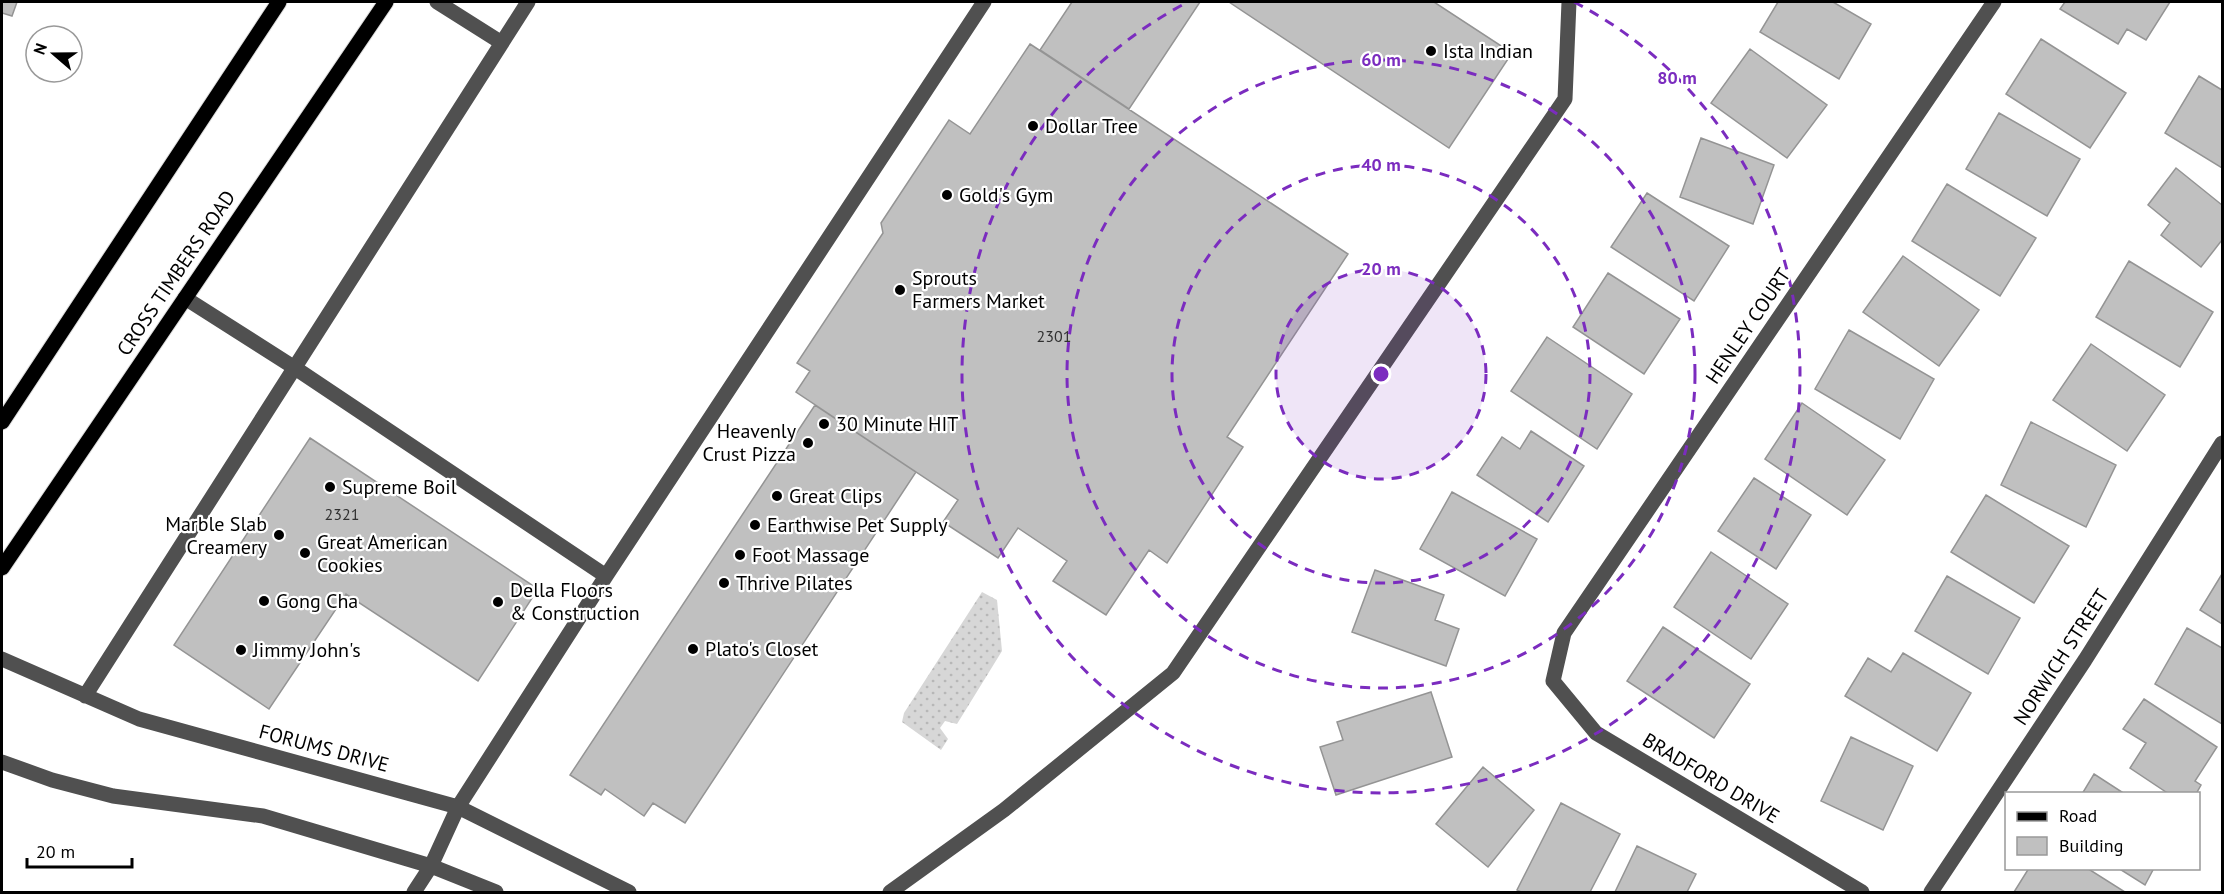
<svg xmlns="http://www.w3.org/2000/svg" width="2224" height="894" viewBox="0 0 2224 894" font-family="'PT Sans',sans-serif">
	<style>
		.grass { fill: url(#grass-dots) }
		.building { fill: #c0c0c0; stroke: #949494; stroke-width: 1.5 }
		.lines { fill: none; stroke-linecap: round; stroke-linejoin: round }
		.major-casing { stroke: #dbdbdb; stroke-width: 17 }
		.minor { stroke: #505050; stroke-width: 15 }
		.major { stroke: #000; stroke-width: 15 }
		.ring { fill: none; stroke: #7b2cbf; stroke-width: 3; stroke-dasharray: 10 8 }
		.poi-dot { fill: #000; stroke: #fff; stroke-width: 2 }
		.labels { text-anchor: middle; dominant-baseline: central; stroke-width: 4.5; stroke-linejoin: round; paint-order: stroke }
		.number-label { font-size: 16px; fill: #303030 }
		.poi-label { font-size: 20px; fill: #000; stroke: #fff; text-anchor: start }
		.street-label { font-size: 20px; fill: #000; stroke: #fff }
		.centre { fill: #7b2cbf; stroke: #fff; stroke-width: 3 }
		.ring-label { font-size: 18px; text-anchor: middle; font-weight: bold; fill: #7b2cbf; stroke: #fff; stroke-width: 4.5; stroke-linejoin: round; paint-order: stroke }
	</style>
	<defs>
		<pattern id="grass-dots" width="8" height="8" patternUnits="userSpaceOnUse" patternTransform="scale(1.5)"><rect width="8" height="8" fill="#d7d7d7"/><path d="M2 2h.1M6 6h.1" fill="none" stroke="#b7b7b7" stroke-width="1.8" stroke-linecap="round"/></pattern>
	</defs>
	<rect width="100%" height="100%" fill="#fff"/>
	<path class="grass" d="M982,592L997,600L1002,651L957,724L945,721L940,728L948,739L941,750L902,722L904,713Z"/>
	<path class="building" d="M2,2H17L12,16L2,13Z
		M1072,2H1200L1129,109L1040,50Z
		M1229,2H1434L1512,53L1449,148Z
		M1778,2H1833L1871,24L1839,79L1760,32Z
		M2065,2H2170L2146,40L2127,29L2118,44L2060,9Z
		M2041,39L2126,93L2090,148L2006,94Z
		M1030,44L1348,254L1227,437L1243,447L1167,563L1149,550L1106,615L1053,581L1067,561L1018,528L998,558L943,522L958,500L796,392L810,371L797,363L883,233L881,223L949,120L970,134Z
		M1750,49L1827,105L1787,158L1711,103Z
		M2199,76L2222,90V168L2165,133Z
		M1999,113L2080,159L2047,216L1966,169Z
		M1701,138L1774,165L1753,224L1680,197Z
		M2176,168L2222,205V240L2201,267L2161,235L2170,223L2148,205Z
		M1947,184L2036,238L2000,296L1912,241Z
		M1647,193L1729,246L1694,301L1611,247Z
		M1903,256L1979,310L1939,366L1863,312Z
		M2129,261L2213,312L2180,367L2096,317Z
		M1608,273L1680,319L1644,374L1573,327Z
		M1849,330L1934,379L1900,439L1815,389Z
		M1547,337L1632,394L1597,449L1511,391Z
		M2091,344L2165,395L2127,451L2053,400Z
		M1802,403L1885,460L1847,515L1765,459Z
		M815,405L916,472L685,823L653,803L644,816L605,789L601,795L570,775Z
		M2031,422L2116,465L2086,527L2001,485Z
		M1531,431L1584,466L1548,522L1477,475L1502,437L1520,449Z
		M310,438L538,589L478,681L346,594L269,709L174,645Z
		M1754,478L1811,515L1776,569L1718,531Z
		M1452,492L1537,539L1505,596L1420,549Z
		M1986,495L2069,546L2034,603L1951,552Z
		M1711,552L1788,604L1751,659L1674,607Z
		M1375,570L1444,595L1435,620L1459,629L1446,666L1352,632Z
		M2222,574V624L2200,610Z
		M1947,576L2020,618L1988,674L1915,631Z
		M1663,627L1750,684L1714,738L1627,681Z
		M2187,628L2222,648V724L2155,684Z
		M1903,653L1971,693L1937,751L1845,696L1868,658L1891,672Z
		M1431,692L1452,757L1336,795L1320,747L1343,740L1337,722Z
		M2144,699L2217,747L2195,781L2201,785L2196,794H2169L2130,768L2146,743L2123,729Z
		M1851,737L1913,766L1883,830L1821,801Z
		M1483,767L1534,810L1488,867L1436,824Z
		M2094,774L2125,794H2082Z
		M1561,803L1620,834L1590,892H1521L1517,890Z
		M1637,846L1696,874L1687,892H1615Z
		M2029,868H2087L2125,892H2014Z
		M2118,868H2154L2145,885Z"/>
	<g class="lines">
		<defs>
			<path id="major" d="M2,422L279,2
				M2,568L386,2"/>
		</defs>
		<use href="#major" class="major-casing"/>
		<path class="minor" d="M437,2L502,43
			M185,298L295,368L606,576
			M2,659L139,719L458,807L629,892
			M85,696L528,2
			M2,762L52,780L113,796L263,816L431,866L496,892
			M414,892L431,866L458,807L606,576L984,2
			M890,892L1004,810L1173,673L1565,99L1569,2
			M1862,892L1596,733L1553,681L1564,633L1994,2
			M1931,892L2085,660L2222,443"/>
		<use href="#major" class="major"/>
	</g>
	<circle cx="1381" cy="374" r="105" fill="#7b2cbf" fill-opacity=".12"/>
	<g class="ring">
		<circle cx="1381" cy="374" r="105"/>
		<circle cx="1381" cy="374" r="209"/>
		<circle cx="1381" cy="374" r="314"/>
		<path d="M1574 2A419 419 0 1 1 1188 2"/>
	</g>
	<g class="poi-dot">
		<circle cx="1431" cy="51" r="6"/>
		<circle cx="1033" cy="126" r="6"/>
		<circle cx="947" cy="195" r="6"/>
		<circle cx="900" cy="290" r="6"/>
		<circle cx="824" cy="424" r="6"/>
		<circle cx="808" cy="443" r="6"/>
		<circle cx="330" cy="487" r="6"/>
		<circle cx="777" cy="496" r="6"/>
		<circle cx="755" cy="525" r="6"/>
		<circle cx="279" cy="535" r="6"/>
		<circle cx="305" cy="553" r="6"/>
		<circle cx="740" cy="555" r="6"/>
		<circle cx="724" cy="583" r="6"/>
		<circle cx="264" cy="601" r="6"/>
		<circle cx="498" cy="602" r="6"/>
		<circle cx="693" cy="649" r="6"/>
		<circle cx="241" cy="650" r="6"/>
	</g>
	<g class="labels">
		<g class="number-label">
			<text x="1054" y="336">2301</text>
			<text x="342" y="514">2321</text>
		</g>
		<g class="poi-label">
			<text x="1443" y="51">Ista Indian</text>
			<text x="1045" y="126">Dollar Tree</text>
			<text x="959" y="195">Gold's Gym</text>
			<text x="912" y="278">Sprouts<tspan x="912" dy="23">Farmers Market</tspan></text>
			<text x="836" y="424">30 Minute HIT</text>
			<text x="796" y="431" text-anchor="end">Heavenly<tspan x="796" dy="23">Crust Pizza</tspan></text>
			<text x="342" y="487">Supreme Boil</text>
			<text x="789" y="496">Great Clips</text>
			<text x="267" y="524" text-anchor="end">Marble Slab<tspan x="267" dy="23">Creamery</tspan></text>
			<text x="767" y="525">Earthwise Pet Supply</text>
			<text x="317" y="542">Great American<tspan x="317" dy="23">Cookies</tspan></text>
			<text x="752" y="555">Foot Massage</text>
			<text x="736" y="583">Thrive Pilates</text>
			<text x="510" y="590">Della Floors<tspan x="510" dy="23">&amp; Construction</tspan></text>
			<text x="276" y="601">Gong Cha</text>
			<text x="705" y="649">Plato's Closet</text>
			<text x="253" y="650">Jimmy John's</text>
		</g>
		<g class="street-label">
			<text transform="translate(176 273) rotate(-56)">CROSS TIMBERS ROAD</text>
			<text transform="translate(1748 326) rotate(-56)">HENLEY COURT</text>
			<text transform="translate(2061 657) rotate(-57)">NORWICH STREET</text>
			<text transform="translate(324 748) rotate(15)">FORUMS DRIVE</text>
			<text transform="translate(1711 778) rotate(31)">BRADFORD DRIVE</text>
		</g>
	</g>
	<circle cx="1381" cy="374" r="9" class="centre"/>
	<g class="ring-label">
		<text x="1381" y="66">60 m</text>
		<text x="1677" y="84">80 m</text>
		<text x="1381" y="171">40 m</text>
		<text x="1381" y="275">20 m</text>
	</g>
	<rect width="2224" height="894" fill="none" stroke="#000000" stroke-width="6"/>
	<rect x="2005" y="792" width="195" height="78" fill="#ffffff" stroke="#999999" stroke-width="1.5"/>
	<rect x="2017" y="812" width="30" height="9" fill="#000000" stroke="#999999" stroke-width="1.5"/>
	<text x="2059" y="822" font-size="18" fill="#000000">Road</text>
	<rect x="2017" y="837" width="30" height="18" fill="#c0c0c0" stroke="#999999" stroke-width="1.5"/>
	<text x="2059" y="852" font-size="18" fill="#000000">Building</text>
	<g transform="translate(54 54) rotate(290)"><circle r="28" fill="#ffffff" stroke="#999999" stroke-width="1.5"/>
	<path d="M0-4.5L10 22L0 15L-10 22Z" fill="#000000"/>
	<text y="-9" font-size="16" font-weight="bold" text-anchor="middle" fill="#000000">N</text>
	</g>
	<path d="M27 858v9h105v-9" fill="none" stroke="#000000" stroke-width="3"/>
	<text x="36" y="858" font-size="18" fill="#000000" stroke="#ffffff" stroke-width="4.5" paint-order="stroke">20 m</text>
</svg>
